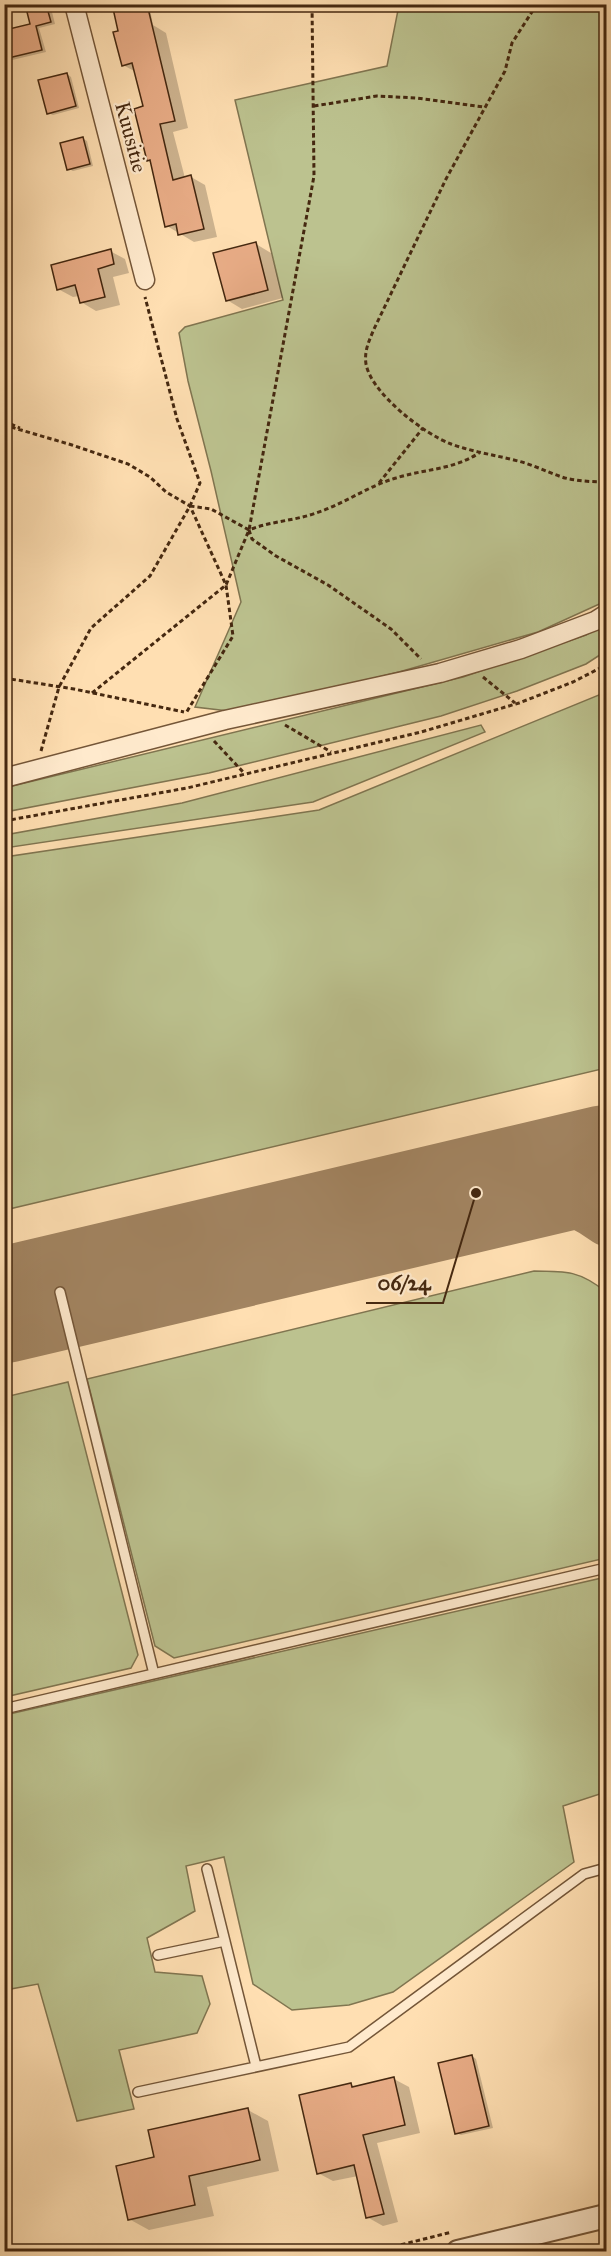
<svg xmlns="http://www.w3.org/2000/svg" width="611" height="2256" viewBox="0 0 611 2256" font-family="'IM FELL Great Primer',serif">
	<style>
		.green { fill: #bcc28f; stroke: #807550; stroke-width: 1.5 }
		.shadow { fill: #0003 }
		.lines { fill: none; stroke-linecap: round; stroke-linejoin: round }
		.taxiway { stroke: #a28461; stroke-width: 46 }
		.runway { stroke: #a28461; stroke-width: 116 }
		.building { fill: #e8ac86; stroke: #452810; stroke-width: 1.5 }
		.service-casing { stroke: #745638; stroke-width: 12 }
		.minor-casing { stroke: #745638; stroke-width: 21 }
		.tertiary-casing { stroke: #745638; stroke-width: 26 }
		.path { stroke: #452810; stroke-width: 3; stroke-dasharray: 4.5 3; stroke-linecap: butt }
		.service { stroke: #ffeacd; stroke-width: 9 }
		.minor { stroke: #ffeacd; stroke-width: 18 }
		.tertiary { stroke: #ffeacd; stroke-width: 22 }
		.labels { text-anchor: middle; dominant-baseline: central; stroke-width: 4.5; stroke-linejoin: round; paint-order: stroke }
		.street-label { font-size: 21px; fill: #452810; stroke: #ffeacd }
		.leader { fill: none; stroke: #452810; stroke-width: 2 }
		.callout-dot { fill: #452810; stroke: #ffeacd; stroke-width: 2 }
		.callout-label { font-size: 22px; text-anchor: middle; font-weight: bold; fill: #452810; stroke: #ffeacd; stroke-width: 4.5; stroke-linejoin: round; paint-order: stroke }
	</style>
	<rect width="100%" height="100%" fill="#ffdfb2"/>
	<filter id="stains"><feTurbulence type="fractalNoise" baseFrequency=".00333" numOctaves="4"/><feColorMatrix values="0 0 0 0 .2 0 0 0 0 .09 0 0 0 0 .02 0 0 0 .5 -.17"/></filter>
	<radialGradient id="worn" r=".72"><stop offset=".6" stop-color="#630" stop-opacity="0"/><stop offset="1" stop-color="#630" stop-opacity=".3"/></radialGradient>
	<path class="green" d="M399,5H606V601L538,632L399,672L237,712L195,707L241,602L211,471L188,381L179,333L185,327L283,300L235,100L387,66Z
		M606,623V651L586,664L517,691L441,716L209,773L5,812L4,788L463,677L586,635Z
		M606,692V1068L5,1210V857L319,810Z
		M481,725L485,732L313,802L5,848V835L182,803Z
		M534,1271C567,1271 580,1271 606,1292V1558L174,1658L155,1646L87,1379Z
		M68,1382L138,1655L131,1668L5,1697V1397Z
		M606,1577V1792L563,1806L574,1862L393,1992L349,2005L292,2010L253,1984L224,1857L186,1866L195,1911L147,1938L155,1972L202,1976L210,2004L197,2033L119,2050L134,2109L77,2121L38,1984L5,1990V1715Z"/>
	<path class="shadow" d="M50,4L55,24L39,28L46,52L8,61L4,59V38L32,25L26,5Z
		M104,4H149L153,25L166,33L188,128L173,132L185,178L191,177L205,185L217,237L194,242L167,226L152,162L148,160L145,108L136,72L123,65L115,11Z
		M67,74L71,77L79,108L53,115L48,113Z
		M82,138L87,141L93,166L73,171L69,169Z
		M256,244L271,253L283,298L242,309L227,300Z
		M110,251L125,259L129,273L113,277L120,305L96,311L81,302L79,296L73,297L58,289Z
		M472,2056L476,2059L493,2128L461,2135L456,2133Z
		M394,2079L409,2087L420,2133L377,2143L398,2222L383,2226L367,2217L358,2176L333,2181L318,2173L350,2084L355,2087Z
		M248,2110L268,2121L279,2171L207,2187L214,2216L149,2230L129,2219L156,2158Z"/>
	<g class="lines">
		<path class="taxiway" d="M476,1193C528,1186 564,1193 606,1223"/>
		<path class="runway" d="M4,1305L606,1163"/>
	</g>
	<path class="building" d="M25,4H46L51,22L36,26L42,50L4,59V36L10,35L9,29L30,24Z
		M112,4H147L175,121L160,124L173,180L191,175L204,229L178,235L176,224L165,227L150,160L147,161L134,109L143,106L132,63L122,66L113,32L118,31Z
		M67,73L76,106L47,114L38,80Z
		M83,137L90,164L67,170L60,143Z
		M256,242L268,290L226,301L213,253Z
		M111,249L114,264L98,269L105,297L80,303L75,285L57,290L51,265Z
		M472,2055L489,2126L455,2134L438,2063Z
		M394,2077L405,2125L363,2135L384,2214L366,2218L354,2165L317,2174L299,2095L351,2083L352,2087Z
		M248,2108L260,2160L189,2176L195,2205L128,2220L116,2166L154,2157L148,2130Z"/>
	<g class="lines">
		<defs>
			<path id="service" d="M60,1292L154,1674
				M4,1709L606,1568
				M207,1869L256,2066
				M158,1955L225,1941
				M138,2092L349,2047L584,1874L606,1868"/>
			<path id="minor" d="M74,4L145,280
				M4,778L225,720L440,673L521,649L595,621L606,614"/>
			<path id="tertiary" d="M458,2252L606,2216"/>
		</defs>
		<use href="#service" class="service-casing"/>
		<use href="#minor" class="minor-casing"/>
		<use href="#tertiary" class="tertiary-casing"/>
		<path class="path" d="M537,4L512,43L505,71L446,179L374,329C369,341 364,351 366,364C371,393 424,434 451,444C473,452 495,455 518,461C534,465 549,473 565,478C578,481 593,482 606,482
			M314,106L377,96L417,98L484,107
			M4,421L20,428
			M4,425L72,445L128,464L150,477L166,492L190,506L226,585L233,636L186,713
			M379,483L423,428
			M190,506L211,509L249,530C271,521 294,521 316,513C344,504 368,486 396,478C424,469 453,470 479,453
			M249,530L252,539L276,556L328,585L391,629L421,659
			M603,636L606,642
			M483,677L515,703
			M4,678L74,689L184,712
			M92,693L226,585L249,530L314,176L312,4
			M285,725L331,752
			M214,741L244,773
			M41,751L59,687L91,628L150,576L190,506L200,483L177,419L145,297
			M4,821L187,788L421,732L519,703L573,682L606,665
			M372,2252L452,2232"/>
		<use href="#service" class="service"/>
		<use href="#minor" class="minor"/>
		<use href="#tertiary" class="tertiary"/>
	</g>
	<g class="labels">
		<g class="street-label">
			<text transform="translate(131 137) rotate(75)">Kuusitie</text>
		</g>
	</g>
	<path class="leader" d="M476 1193L443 1303H366"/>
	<circle class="callout-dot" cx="476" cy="1193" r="6"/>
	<g class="callout-label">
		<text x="404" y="1290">06/24</text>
	</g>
	<rect width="611" height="2256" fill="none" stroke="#ffdfb2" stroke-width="24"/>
	<rect x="6" y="6" width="599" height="2244" fill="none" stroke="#452810" stroke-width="3"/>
	<rect x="12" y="12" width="587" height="2232" fill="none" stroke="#452810" stroke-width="1.5"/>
	<rect width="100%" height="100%" filter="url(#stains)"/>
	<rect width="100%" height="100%" fill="url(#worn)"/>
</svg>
